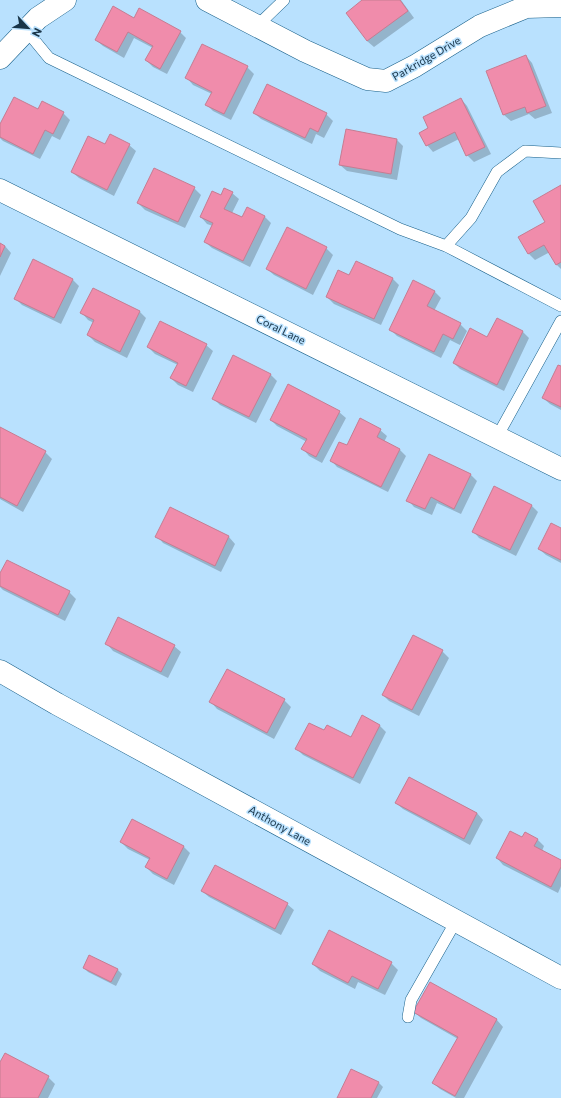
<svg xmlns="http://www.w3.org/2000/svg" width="561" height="1098" viewBox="0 0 561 1098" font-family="Commissioner,sans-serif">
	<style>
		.shadow { fill: #0003 }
		.building { fill: #f08cab; stroke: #c67c92 }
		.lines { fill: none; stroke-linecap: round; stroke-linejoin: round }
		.service-casing { stroke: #175f89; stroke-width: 12 }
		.minor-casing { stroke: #175f89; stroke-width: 23 }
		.service { stroke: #fff; stroke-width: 11 }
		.minor { stroke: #fff; stroke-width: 22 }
		.labels { text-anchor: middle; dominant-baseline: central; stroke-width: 3; stroke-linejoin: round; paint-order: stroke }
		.street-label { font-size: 11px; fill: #193549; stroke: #b9e1fe }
	</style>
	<rect width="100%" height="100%" fill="#b9e1fe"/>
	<path class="shadow" d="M363,0H401L414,18L374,47L367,41Z
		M134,19L180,32L186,38L167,74L153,67L146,60L153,48L134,38L124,58L103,46L96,40Z
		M526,56L532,63L552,113L535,119L529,114L511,121L504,115Z
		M247,67L254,74L231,120L213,111L207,105L212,94L193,85L187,78Z
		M461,99L467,106L491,154L474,162L467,155L459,139L433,152L427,145L429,129Z
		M42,103L63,113L70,120L60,140L52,136L40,159L3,141L0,138V126L38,110Z
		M254,113L326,114L333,121L324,138L316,134L312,144L261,119Z
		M397,140L403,146L397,180L347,171L340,165Z
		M105,145H129L136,151L114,196L79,178L72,172Z
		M561,186V269L556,264L550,252L535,260L529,254L520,238L546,223Z
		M194,188L201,195L185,228L145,210L138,203Z
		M232,193L239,199L232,213L243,218L264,216L271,223L250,267L212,248L205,242L213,226L207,224L201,217Z
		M0,244L5,246L11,253L0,276Z
		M326,248L333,255L313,295L274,275L267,269Z
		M350,277L393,279L399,285L381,325L334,304L327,297Z
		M73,280L79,286L61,324L22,305L15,298Z
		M93,289L140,312L146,318L127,358L95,342L88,335L94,323L88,320L82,313Z
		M434,291L441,298L434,311L460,324L467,331L460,345L450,340L441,358L397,336L390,329Z
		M497,319L523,332L529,338L504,391L460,369L454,363L488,338Z
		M206,345L213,351L193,392L178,385L171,378L178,365L155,354L148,347Z
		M561,367V410L550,404L543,398Z
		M270,374L277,381L256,423L220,405L213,398Z
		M339,412L346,418L322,463L309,456L303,449L307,442L277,426L271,420Z
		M0,428L45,452L52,459L23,512L0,499Z
		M380,430L387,436L384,442L400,450L406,456L388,492L337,467L331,460L347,447Z
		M470,474L477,481L461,514L437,503L432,515L414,507L408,500Z
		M531,505L538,512L516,556L479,538L473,531Z
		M170,509L229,537L235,544L221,572L163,543L157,536Z
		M561,529V563L546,555L539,549Z
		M0,575L69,592L76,599L65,621L3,590L0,587Z
		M107,644L174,646L181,652L168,678L113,651Z
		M442,651L449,658L419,716L389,701L383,695Z
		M284,700L291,707L274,739L217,709L211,702Z
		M363,717L380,726L386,732L360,784L303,755L297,749L325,732L351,739Z
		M410,778L477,813L483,820L470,845L403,809L396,803Z
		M132,820L184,847L190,853L174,885L153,874L146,867L150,860L128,849L121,842Z
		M522,838L537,839L544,846L542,851L561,861V886L558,893L503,865L497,858Z
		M202,891L287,904L294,910L281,935L209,897Z
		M330,932L391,963L398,970L385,995L358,982L355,989L320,971L313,964Z
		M84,968L117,969L122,974L116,986L88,972Z
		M430,983L497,1020L503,1027L464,1098H456L440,1089L433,1083L458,1039L421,1018L414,1012Z
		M5,1055L48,1077L55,1084L48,1098H0V1064Z
		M379,1083L383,1087L377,1098H338Z"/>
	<path class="building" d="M362,0H400L408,11L367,41L346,13Z
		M113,6L134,18L139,8L181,31L160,69L145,60L153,46L128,32L117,52L95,40Z
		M202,44L248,66L224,114L205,105L212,92L185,78Z
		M526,55L546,106L527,113L525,107L503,115L486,71Z
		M267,84L327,113L318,132L310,128L305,138L253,113Z
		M14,97L38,109L42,101L64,112L53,134L45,130L33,154L0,137V124Z
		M461,98L485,147L466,156L455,132L426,146L419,133L428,128L423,117Z
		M346,129L397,139L391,174L339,165Z
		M110,134L130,144L107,190L71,172L88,136L105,144Z
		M154,168L195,187L178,222L137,203Z
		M561,185V262L556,265L544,245L528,254L518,237L545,222L533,201Z
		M224,188L233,192L224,209L242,217L247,207L265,216L243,261L204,242L213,223L200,217L212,191L221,195Z
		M287,227L327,247L306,289L266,269Z
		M0,243L5,246L0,257Z
		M33,259L73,279L54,318L14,299Z
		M356,261L393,278L374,319L326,297L338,270L349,275Z
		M413,280L435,291L427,306L461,323L453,339L443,334L434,352L389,330Z
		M93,288L140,311L120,352L87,335L94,320L80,313Z
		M497,318L523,331L497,385L453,363L470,328L487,337Z
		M160,321L207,344L186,386L170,378L178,363L147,347Z
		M233,355L271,374L249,417L212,399Z
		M558,365L561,366V407L542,398Z
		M288,384L340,411L316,457L301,449L307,439L270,420Z
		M360,418L381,429L377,437L400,449L381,487L330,461L339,442L347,445Z
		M0,427L46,451L17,506L0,497Z
		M429,454L471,474L454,509L431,497L425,509L406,501Z
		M494,486L532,505L510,550L472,532Z
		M170,507L229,536L215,566L155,537Z
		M551,523L561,528V560L538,549Z
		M7,560L70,591L58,615L0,586V573Z
		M118,617L175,645L161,672L105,644Z
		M413,635L443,650L412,710L382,695Z
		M227,669L285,699L267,733L209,702Z
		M362,715L380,725L353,778L295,749L309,723L324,730L327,725L351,737Z
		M409,777L477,813L464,839L395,803Z
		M132,819L184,846L167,879L145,867L150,858L120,842Z
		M510,831L522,837L525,832L538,839L534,846L561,860V867L551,887L496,858Z
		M215,865L288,903L275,929L201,891Z
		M329,930L392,962L378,989L352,976L348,983L312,964Z
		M89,955L118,969L111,982L83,968Z
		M430,982L497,1019L455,1096L432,1083L458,1037L413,1012Z
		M5,1053L49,1076L38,1098H0V1062Z
		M351,1069L379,1082L371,1098H337Z"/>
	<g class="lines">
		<defs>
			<path id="service" d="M257,26L284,0
				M26,30L49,58L400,229L446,246L561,306
				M446,246L471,218L497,172L525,151L561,153
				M497,437L561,321
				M408,1017L411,1000L456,921"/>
			<path id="minor" d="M207,0L305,51L367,79L386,81L415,66L480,26L526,7L561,6
				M0,58L38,18L65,0
				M0,190L561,469
				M0,671L57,704L561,978"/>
		</defs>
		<use href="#service" class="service-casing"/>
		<use href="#minor" class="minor-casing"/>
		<use href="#service" class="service"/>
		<use href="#minor" class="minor"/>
	</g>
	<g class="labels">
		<g class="street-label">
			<text transform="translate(426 58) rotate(-30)">Parkridge Drive</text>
			<text transform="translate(281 329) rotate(26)">Coral Lane</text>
			<text transform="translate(280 825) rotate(29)">Anthony Lane</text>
		</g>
	</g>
	<g transform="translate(28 28) rotate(116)" stroke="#b9e1fe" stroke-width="3" paint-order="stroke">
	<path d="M0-3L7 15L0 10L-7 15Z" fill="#193549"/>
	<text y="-6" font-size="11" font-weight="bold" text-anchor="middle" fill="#193549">N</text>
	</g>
</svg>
